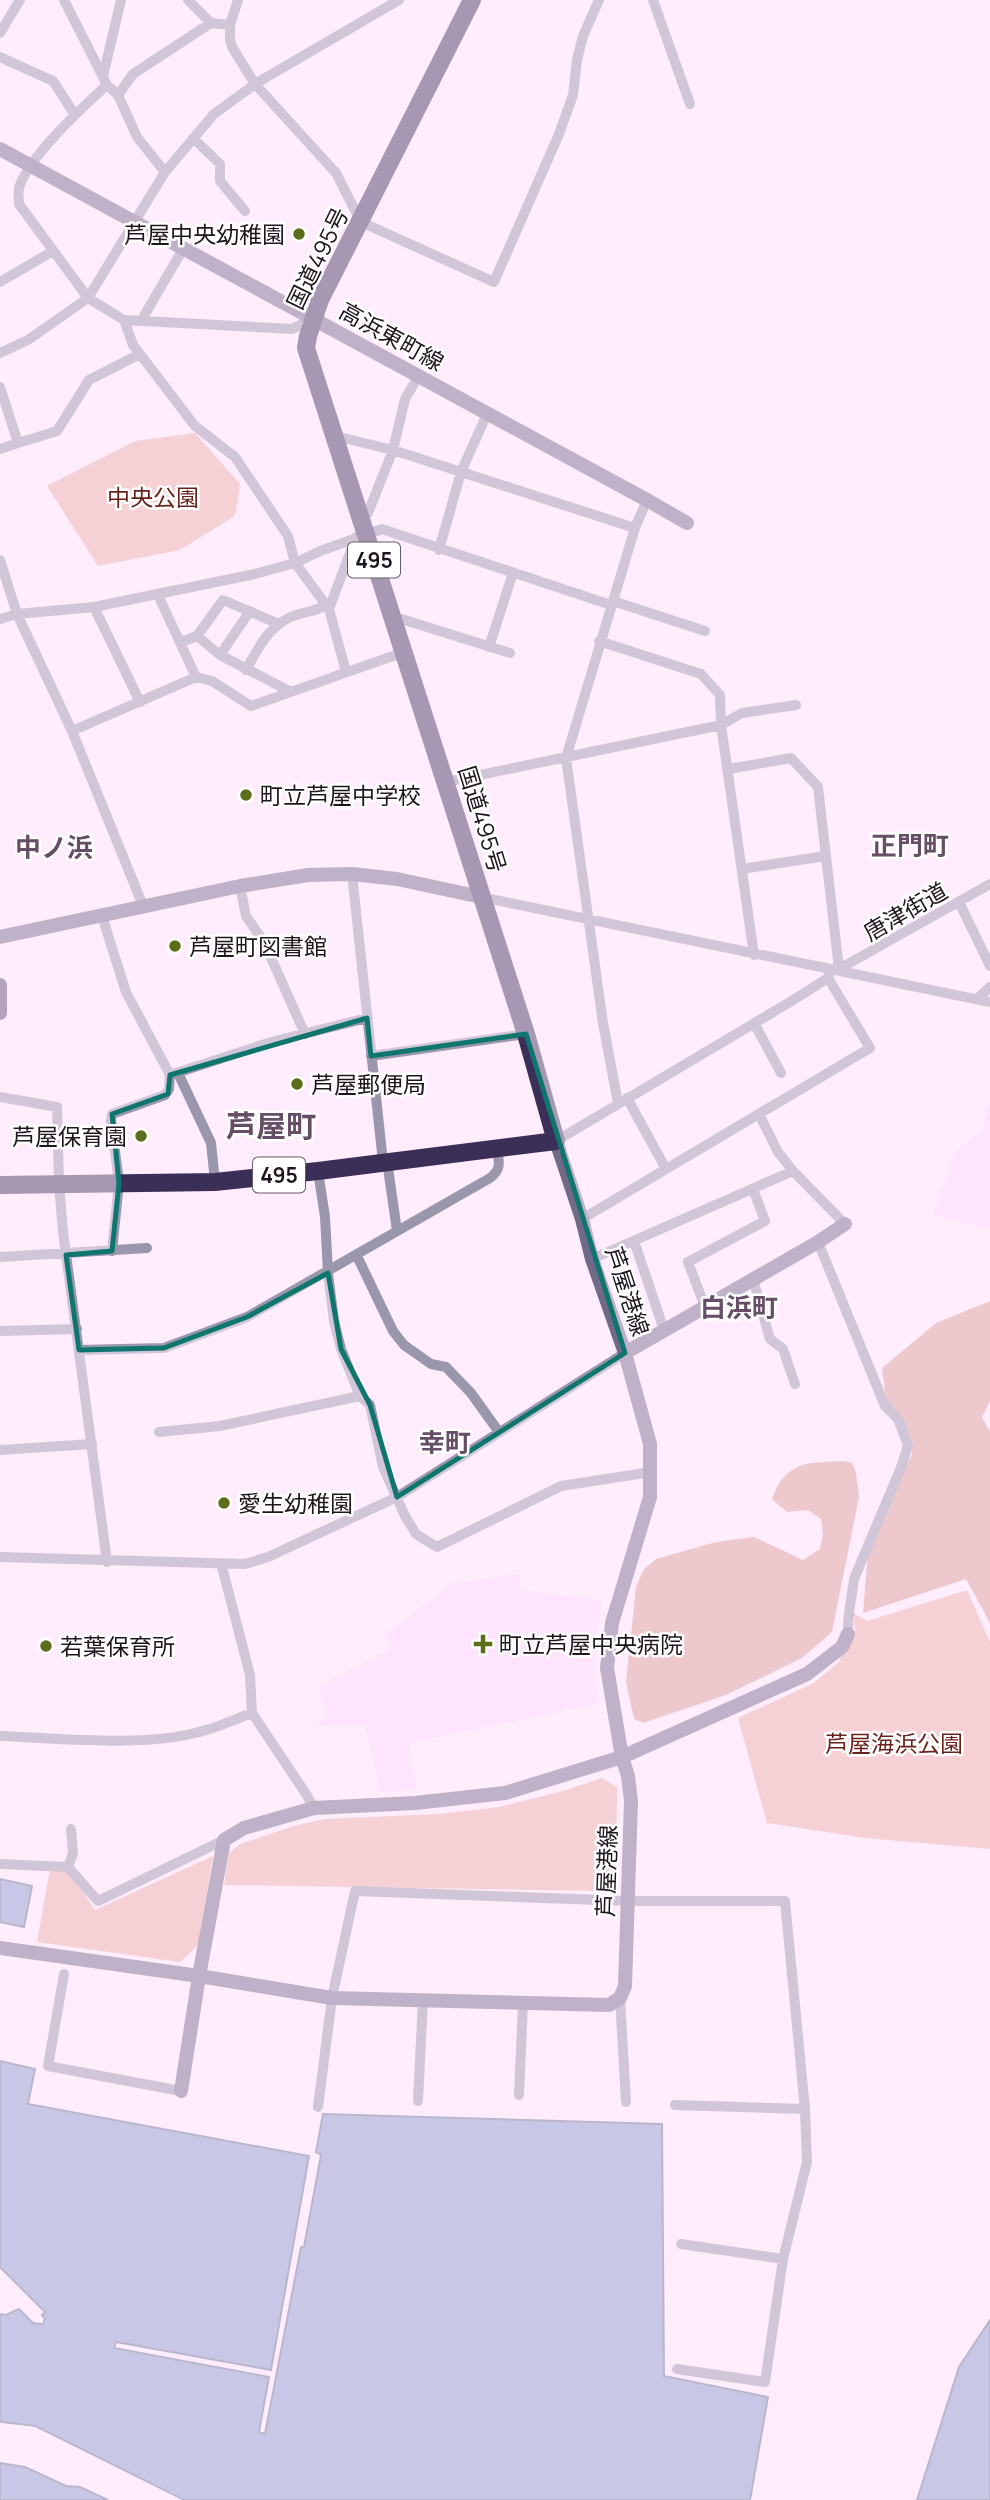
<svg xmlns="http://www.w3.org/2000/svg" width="990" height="2500" viewBox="0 0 990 2500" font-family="Manrope,'Noto Sans JP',sans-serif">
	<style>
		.built { fill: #fcd9fc }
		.green { fill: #e9afa7 }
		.forest { fill: #d89d95 }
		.water { fill: #869cca; stroke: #677496; stroke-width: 2 }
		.pier { fill: #ffedfe }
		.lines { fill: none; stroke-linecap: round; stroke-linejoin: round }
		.street { stroke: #9a96ac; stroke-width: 10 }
		.secondary { stroke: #706988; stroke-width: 14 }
		.primary { stroke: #534a6f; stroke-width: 14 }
		.highway { stroke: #3b2f58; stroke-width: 18 }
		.marked { fill: none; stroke: #0f766e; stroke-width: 5; stroke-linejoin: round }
		.poi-dot { fill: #5d6e1a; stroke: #fff; stroke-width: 2.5 }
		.labels { text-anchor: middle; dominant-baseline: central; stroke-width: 5; stroke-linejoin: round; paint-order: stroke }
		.shield { fill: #fff; stroke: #625b62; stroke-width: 2 }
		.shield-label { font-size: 21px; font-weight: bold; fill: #1e151e }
		.poi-label { font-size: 23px; fill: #1e151e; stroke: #fff; text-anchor: start }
		.street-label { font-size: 23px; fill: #1e151e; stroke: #fff }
		.park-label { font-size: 23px; fill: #68221c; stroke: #fff }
		.quarter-label { font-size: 26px; font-weight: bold; fill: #664e67; stroke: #fff }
		.district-label { font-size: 30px; font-weight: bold; fill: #664e67; stroke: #fff }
	</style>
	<rect width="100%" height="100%" fill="#ffedfe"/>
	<path class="built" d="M990,1100V1229L934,1215L954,1154L983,1128Z
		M520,1574V1589L603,1601L594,1645L597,1704L409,1743L416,1790L381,1792L365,1726H316L330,1714L321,1700L319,1685L389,1650L385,1635L452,1583Z"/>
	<path class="green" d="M195,433L240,484L236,512L233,517L180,550L98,566L47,486L135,441Z
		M967,1590L990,1642V1849L865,1838L767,1823L738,1718L814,1683L840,1661L841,1655L855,1632L853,1613L867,1621Z
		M602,1778L617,1787L616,1880V1884L606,1891L224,1885L229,1853L240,1844L294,1826L324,1819L439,1814L499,1807L563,1791Z
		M213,1856L198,1945L180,1962L37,1942L50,1869H68L95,1910Z"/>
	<path class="forest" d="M990,1301V1401L982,1417L990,1432V1623L966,1579L863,1613L868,1552L912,1454L911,1439L886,1401L882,1368L936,1323Z
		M845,1461L852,1463L856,1472L859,1497L832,1632L802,1658L726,1695L643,1723L634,1719L626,1682L636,1587L644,1569L656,1559L716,1542L754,1537L803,1560L820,1549L823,1534L821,1519L808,1510L787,1512L772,1499C786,1459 810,1463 845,1461Z"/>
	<path class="water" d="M0,1879L32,1886L24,1927L0,1922Z
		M0,2061L35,2069L28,2104L309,2156L271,2370L116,2342L114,2348L269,2377L259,2432L265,2434L301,2247H304L321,2155L316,2152L323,2114L662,2124L664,2376L768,2397L750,2500H184L35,2426L0,2422V2314L6,2315L19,2309L33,2323L43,2324L45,2319L42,2315L45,2312L0,2267Z
		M990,2320V2500H917L959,2367Z
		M0,2463L25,2467L66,2486L80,2487L108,2500H0Z"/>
	<path class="pier" d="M0,2423L35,2427L182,2500H176L34,2429L0,2426Z"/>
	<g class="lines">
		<path class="street" d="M64,0L107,85L118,95L137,137L165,172
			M188,0L211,23L230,25
			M238,0L230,25V39L232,47L255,84L336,173L361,222L494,282L559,134L573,95L577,60L583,36L599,0
			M653,0L690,104
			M0,33L20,0
			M0,57L53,81L75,115
			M103,76L121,0
			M107,85C83,107 28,157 19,188C18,193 19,199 19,204L88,298L124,320L292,329L313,319
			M118,95L133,74L211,23
			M193,138L220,164V181L245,211
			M0,282L53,251
			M124,320L133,345L195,426L235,457L288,536L295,563L329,609L346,672
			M141,321L183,249
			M0,353L28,340L88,298L165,172L214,114L255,84L399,0
			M0,387L18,443L0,449
			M335,436L393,450L635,528
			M18,443L57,431L89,380L140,354
			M360,515L368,513L393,450L405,399L418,377
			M439,550L461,472L487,414
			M0,560L17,614L72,731L144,908
			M158,595L196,677
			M613,601L705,631
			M94,607L140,702
			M329,609L356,537
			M392,616L510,653
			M0,619L17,614L94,607L255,574L295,563L320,551L382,529L611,605
			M197,636L223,600L279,624
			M599,641L701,674L720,695L721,725L754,955
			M181,642L197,636L220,655L291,692
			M489,647L513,573
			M220,655L250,611
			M246,670C259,646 271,622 299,614C309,611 317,611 326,605
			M72,731L196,677L212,681L251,706L404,652
			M729,769L791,758L818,787L839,969
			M446,782L721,725L742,713L796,705
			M742,869L825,856
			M352,874L383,1162L388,1168L397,1231
			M240,886L246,916L264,942L305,1034
			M481,897L990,1002
			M959,902L990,966
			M102,916L126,992L170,1075L271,1042L367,1018
			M839,969L990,884
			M977,999L990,987
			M754,1023L781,1073
			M371,1056L526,1034
			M178,1073L211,1143L215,1182
			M0,1097L57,1107L59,1184L63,1232L107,1562
			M627,1098L666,1169
			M618,1103L603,1023L566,758L635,528L647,500
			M759,1114L778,1152L793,1171L845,1224
			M556,1141L790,1002L828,978L829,975
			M318,1171L325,1217L328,1273L334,1321L341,1349L360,1396L370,1405L383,1467L405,1516L416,1534L437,1547L561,1486L651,1472
			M582,1219L870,1048L828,978
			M634,1241L664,1330
			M818,1242L885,1406L898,1419L908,1445L902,1465L854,1579C852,1598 847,1615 848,1634
			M112,1251L119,1183L111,1120L112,1114L165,1095L169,1089L170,1075
			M357,1256L393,1331L404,1345L431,1364L446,1367L471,1393L499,1432
			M0,1257L147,1248
			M592,1259L793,1171
			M753,1279L770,1339L783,1349L795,1384
			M705,1307L688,1262L765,1221L753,1189
			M0,1331L77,1329
			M79,1350L164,1348L247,1317L490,1178C502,1169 499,1162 497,1148
			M159,1432L220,1426L360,1396
			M0,1450L92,1444
			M0,1557L245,1564L268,1557L397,1497L625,1353
			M221,1563L250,1675L252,1713L306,1794L314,1808
			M0,1736C59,1738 139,1747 195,1733C214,1729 233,1720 252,1713
			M71,1829L73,1853L68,1867L98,1901L224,1840
			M0,1864L68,1867
			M64,1974L48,2066L181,2091
			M620,1998L626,2102
			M519,2095L523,2003
			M418,2101L423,2000
			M675,2105L805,2109
			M318,2107L332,1998L355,1891L627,1901H785L805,2109L807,2162L783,2259L765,2382L677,2369
			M681,2244L783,2259"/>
		<path class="secondary" d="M0,149L647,500L687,523
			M0,937L240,886L308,875L352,874L397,879L481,897
			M625,1353L818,1242L845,1224
			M0,1948L199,1976L332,1998L609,2005L620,1998L625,1986L631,1801L628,1776L622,1757L607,1668L612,1623L650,1497V1444L625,1353L592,1259L582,1219L556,1141
			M181,2091L199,1976L224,1840L244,1828L314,1808L415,1803L505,1793L622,1757L807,1674L842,1647L848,1634"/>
		<path class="primary" d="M0,985V1013"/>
		<path class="highway" d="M0,1185L215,1182L318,1171L556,1141L526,1034L306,348L308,336L320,300L472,0"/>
	</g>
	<path d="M0 0H990V2500H0ZM367,1018L371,1056L526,1034L625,1353L397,1497L370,1405L341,1349L328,1273L247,1317L164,1348L79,1350L66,1255L112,1251L119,1183L112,1114L168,1094L170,1075Z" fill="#ffedfe" fill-opacity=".55" fill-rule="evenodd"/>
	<path class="marked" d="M367,1018L371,1056L526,1034L625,1353L397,1497L370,1405L341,1349L328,1273L247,1317L164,1348L79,1350L66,1255L112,1251L119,1183L112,1114L168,1094L170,1075Z"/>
	<g class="poi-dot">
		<circle cx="299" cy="234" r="7"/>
		<circle cx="246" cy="795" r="7"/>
		<circle cx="175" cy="946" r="7"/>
		<circle cx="297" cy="1084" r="7"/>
		<circle cx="141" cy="1136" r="7"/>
		<circle cx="224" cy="1503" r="7"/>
		<path d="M479.5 1633.5h7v7h7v7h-7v7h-7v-7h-7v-7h7z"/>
		<circle cx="46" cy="1646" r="7"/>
	</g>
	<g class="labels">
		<g class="shield">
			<rect x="348" y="542.5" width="52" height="35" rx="5"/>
			<rect x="253" y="1157.5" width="52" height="35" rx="5"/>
		</g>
		<g class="shield-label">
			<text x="374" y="560">495</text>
			<text x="279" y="1175">495</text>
		</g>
		<g class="poi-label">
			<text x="285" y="234" text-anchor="end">芦屋中央幼稚園</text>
			<text x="260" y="795">町立芦屋中学校</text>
			<text x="189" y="946">芦屋町図書館</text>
			<text x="311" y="1084">芦屋郵便局</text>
			<text x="127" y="1136" text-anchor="end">芦屋保育園</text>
			<text x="238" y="1503">愛生幼稚園</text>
			<text x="499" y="1644">町立芦屋中央病院</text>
			<text x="60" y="1646">若葉保育所</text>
		</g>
		<g class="street-label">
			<text transform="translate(317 258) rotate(-64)">国道495号</text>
			<text transform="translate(392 336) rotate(29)">高浜東町線</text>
			<text transform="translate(483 819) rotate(73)">国道495号</text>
			<text transform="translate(905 911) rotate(-30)">唐津街道</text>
			<text transform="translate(628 1291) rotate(72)">芦屋港線</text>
			<text transform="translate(606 1871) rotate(-88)">芦屋港線</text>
		</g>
		<g class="park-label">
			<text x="153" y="497">中央公園</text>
			<text x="894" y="1743">芦屋海浜公園</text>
		</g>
		<g class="quarter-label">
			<text x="910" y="845">正門町</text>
			<text x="54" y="847">中ノ浜</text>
			<text x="739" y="1307">白浜町</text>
			<text x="445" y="1442">幸町</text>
		</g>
		<g class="district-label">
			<text x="271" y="1125">芦屋町</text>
		</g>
	</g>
</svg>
